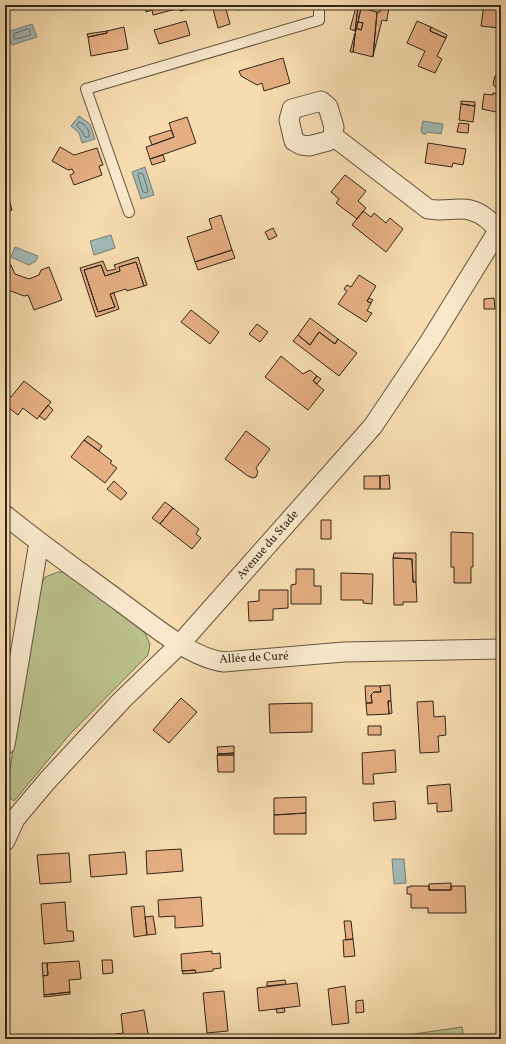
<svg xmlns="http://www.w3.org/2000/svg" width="506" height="1044" viewBox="0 0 506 1044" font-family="Vollkorn,serif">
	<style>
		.green { fill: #bac18c; stroke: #767453 }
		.water { fill: #a1b9b6; stroke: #757e78 }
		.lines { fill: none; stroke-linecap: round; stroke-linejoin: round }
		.shore { stroke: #6a7068; stroke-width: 1 }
		.building { fill: #e5ae83; stroke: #32261a }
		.service-casing { stroke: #63543f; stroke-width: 12 }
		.minor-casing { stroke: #63543f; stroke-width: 21 }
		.service { stroke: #f9e8cb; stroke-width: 10 }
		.minor { stroke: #f9e8cb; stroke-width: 19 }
		.labels { text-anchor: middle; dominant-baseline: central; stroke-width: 4; stroke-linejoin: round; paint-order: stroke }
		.street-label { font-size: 12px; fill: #32261a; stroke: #f9e8cb }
	</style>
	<rect width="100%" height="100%" fill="#f6dcaf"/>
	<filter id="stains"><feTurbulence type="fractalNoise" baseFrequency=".005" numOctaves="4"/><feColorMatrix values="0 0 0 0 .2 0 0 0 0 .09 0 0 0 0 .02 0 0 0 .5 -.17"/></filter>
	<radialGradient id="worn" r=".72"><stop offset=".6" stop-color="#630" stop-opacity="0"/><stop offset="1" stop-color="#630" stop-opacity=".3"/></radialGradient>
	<path class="green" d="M58,572H71L145,633L150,644L148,655L70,734L14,801L6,795L38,592L45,577Z
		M462,1027L464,1039H380Z"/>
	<path class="water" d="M32,24L37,37L12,45L7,32Z
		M79,116L90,124L95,139L82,143L79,133L71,126Z
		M423,121L443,124L441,134L428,132L426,134H423L421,131Z
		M145,167L154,195L141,199L132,172Z
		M111,235L115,248L94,255L90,241Z
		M15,247L38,256L36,261L29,265L11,257Z
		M392,859H404L406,883L394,884Z"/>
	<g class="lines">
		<path class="shore" d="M28,29L30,30V35L16,39H14V34Z
			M79,122C85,124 90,130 89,137H85L82,131L77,126Z
			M139,173L143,174L148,191L147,193L143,192L138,176Z"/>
	</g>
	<path class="building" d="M144,5H194V8L180,11V8L153,15L152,10L146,12Z
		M225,5L230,24L218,28L213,9Z
		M236,5H275L237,10Z
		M381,5L389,7L387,19V21L382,20L373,56L377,12H380Z
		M484,5L501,8L499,28L481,26Z
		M356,7H358L355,31L350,29Z
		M358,7L361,8L356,31H355Z
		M361,8L377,12L373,57L353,52L356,28L361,30L363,23L358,22Z
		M186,21L190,35L159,44L154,30Z
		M417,21L431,27L430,31L446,38L437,56L442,59L435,73L418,66L425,51L407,43Z
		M358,22L363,23L361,30L356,28Z
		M124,27L128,49L91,56L88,37L107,33V31Z
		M431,27L447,35L446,38L430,31Z
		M107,31V33L88,37L87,34Z
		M355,33L354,45L353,52H350Z
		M283,58L290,83L264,91L262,83L257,85L241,76L239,71Z
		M497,74L501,75V88L495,87L493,84L495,76Z
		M493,93L501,94V113L482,109L484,94L493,95Z
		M461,101L475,102V106L461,104Z
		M461,104L475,106L473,122L459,120Z
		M187,117L196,143L150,159L146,147L174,137L169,123Z
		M459,123L469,124L468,133L457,132Z
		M171,130L174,137L152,145L149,137Z
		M428,143L466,149L463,165L453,163L452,167L425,163Z
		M60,147L74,155L97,148L103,165L99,166L102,175L74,185L70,175L74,173L72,169L68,170L52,161Z
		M163,155L165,161L152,165L150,159Z
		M345,175L366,191L358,201L366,208L357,219L336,203L339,199L331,192Z
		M8,196L12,210L5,212V197Z
		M363,211L371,217L374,213L386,223L390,218L403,229L386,252L352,225Z
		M221,215L232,250L195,262L187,237L212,229L209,219Z
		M273,228L277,236L269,240L265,232Z
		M232,250L235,258L198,270L195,262Z
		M138,257L147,285L144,286L136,262L119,267L120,271L105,276L101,265L84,270L98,312L115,307L110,294L114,293L119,309L96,317L80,268L103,261L107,271L116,269L114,265Z
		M136,262L144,286L127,291L126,289L110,294L115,307L98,312L84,270L101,265L105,276L120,271L119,267Z
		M5,263L11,265L15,274L29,279L39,275L41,270L49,267L62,300L34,310L28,295L24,296L8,290L6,293L5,292Z
		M359,275L376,286L367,301L371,303L367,311L372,313L366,322L338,304L347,291L344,289L347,285L351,287Z
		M369,298L373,300L371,303L367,301Z
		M494,298L495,309H484V299Z
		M191,310L219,332L210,344L181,322Z
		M310,318L338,339L335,344L319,332L310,345L298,335Z
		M257,324L268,332L260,342L249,334Z
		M319,332L335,344L338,339L357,353L339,376L293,341L298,335L310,345Z
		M281,356L303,374L310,370L317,376L313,381L324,390L308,410L265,377Z
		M317,376L321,379L317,384L313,381Z
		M24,381L51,402L37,419L23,408L18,415L5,405V400L8,395L11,397Z
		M48,405L53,410L45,420L39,416Z
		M246,431L270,449L256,468L258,472L256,477L253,478L248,476L225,459Z
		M88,436L102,446L99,451L84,440Z
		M84,440L112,461L110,463L117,468L105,483L71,457Z
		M389,475L390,489H380V476Z
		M364,476H380V489H364Z
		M114,481L127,493L121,500L107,489Z
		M165,502L173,508L160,524L152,518Z
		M173,508L199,529L196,534L201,538L192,549L160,524Z
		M321,520H331V539H321Z
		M451,532L473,533V567H471V583H454V567H451Z
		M394,553H416V582H413L412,559L393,558Z
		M393,558L412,559L413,582H416L417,602H403V605H394Z
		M296,569H314V586H321V604H291V585L296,584Z
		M341,573L373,574L372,604L363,603V600H341Z
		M259,590H288V608L273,609V620L249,621L248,602L259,601Z
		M390,685L391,701H388L389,714L367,715L366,703H372L371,695L374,692H381L380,686Z
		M365,686H380L381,692H374L371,695L372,703H366Z
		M181,698L197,712L169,743L153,730Z
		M388,701H391L392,713L389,714Z
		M433,701L434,717L445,716L446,735L438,736L439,752L420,753L417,702Z
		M312,703V732L270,733L269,704Z
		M368,726H381V735H368Z
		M234,746V753L218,754L217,747Z
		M395,750L396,772L373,774L374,784H363L362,753Z
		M234,753V755H217L218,754Z
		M217,755H234V772H218Z
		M450,784L452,811L437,812V803L428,804L427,786Z
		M306,797V813L274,815V798Z
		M395,801L396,819L374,821L373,803Z
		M306,813V834H274V815Z
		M181,849L183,871L147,874L146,851Z
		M125,852L127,874L91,877L89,855Z
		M69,853L71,882L40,884L37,855Z
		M451,883V890H429V884Z
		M410,886H429V890H451V886H465L466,913H428V908H411V894H407V887H410Z
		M201,897L203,926L175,928V916L159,917L158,900Z
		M65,902L67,931H73L74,941L44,944L41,904Z
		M144,906L147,935L134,937L131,907Z
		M153,916L156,934L147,935L145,917Z
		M344,921H351L353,939L346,940Z
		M353,939L355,956L344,957L343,940Z
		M212,951V954L220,953L221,968L213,969V971L196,973L195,970L182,971L181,954Z
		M102,960H112L113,973L103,974Z
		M79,961L81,979L69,980L70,992L44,995L43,976L48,975L47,963Z
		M42,963H47L48,975L43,976Z
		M195,970L196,973L183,974L182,971Z
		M285,980L286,984L267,986V982Z
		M297,983L300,1006L259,1011L257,988Z
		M345,986L349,1023L332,1025L328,989Z
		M224,991L228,1031L207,1033L203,993Z
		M70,992V994L44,997V995Z
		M363,1000L364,1012L356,1013V1001Z
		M284,1008L285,1012L277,1013L276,1009Z
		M144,1010L149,1039H110L109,1035L123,1033L121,1014Z"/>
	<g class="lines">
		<defs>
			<path id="service" d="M129,212L86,89L319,20V5"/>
			<path id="minor" d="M321,101L328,107L334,127L333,136L328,141L309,146L301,145L294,141L289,120L292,109Z
				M333,136L428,209C442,212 459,207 470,210C482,213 490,221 499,230
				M5,515C43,546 83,574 122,603C150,623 190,658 224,662L344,652L501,649
				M5,745L39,542
				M5,841L15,819L47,781L122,700L180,644L373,426L430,341L501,226"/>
		</defs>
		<use href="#service" class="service-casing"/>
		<use href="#minor" class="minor-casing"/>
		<use href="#service" class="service"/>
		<use href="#minor" class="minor"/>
	</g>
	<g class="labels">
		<g class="street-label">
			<text transform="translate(268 545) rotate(-49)">Avenue du Stade</text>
			<text transform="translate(254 658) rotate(-3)">Allée de Curé</text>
		</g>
	</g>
	<rect width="506" height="1044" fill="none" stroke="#f6dcaf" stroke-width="20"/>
	<rect x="6" y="6" width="494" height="1032" fill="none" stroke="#32261a" stroke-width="2"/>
	<rect x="10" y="10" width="486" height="1024" fill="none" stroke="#32261a"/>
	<rect width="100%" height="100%" filter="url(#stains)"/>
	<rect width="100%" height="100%" fill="url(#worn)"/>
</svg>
